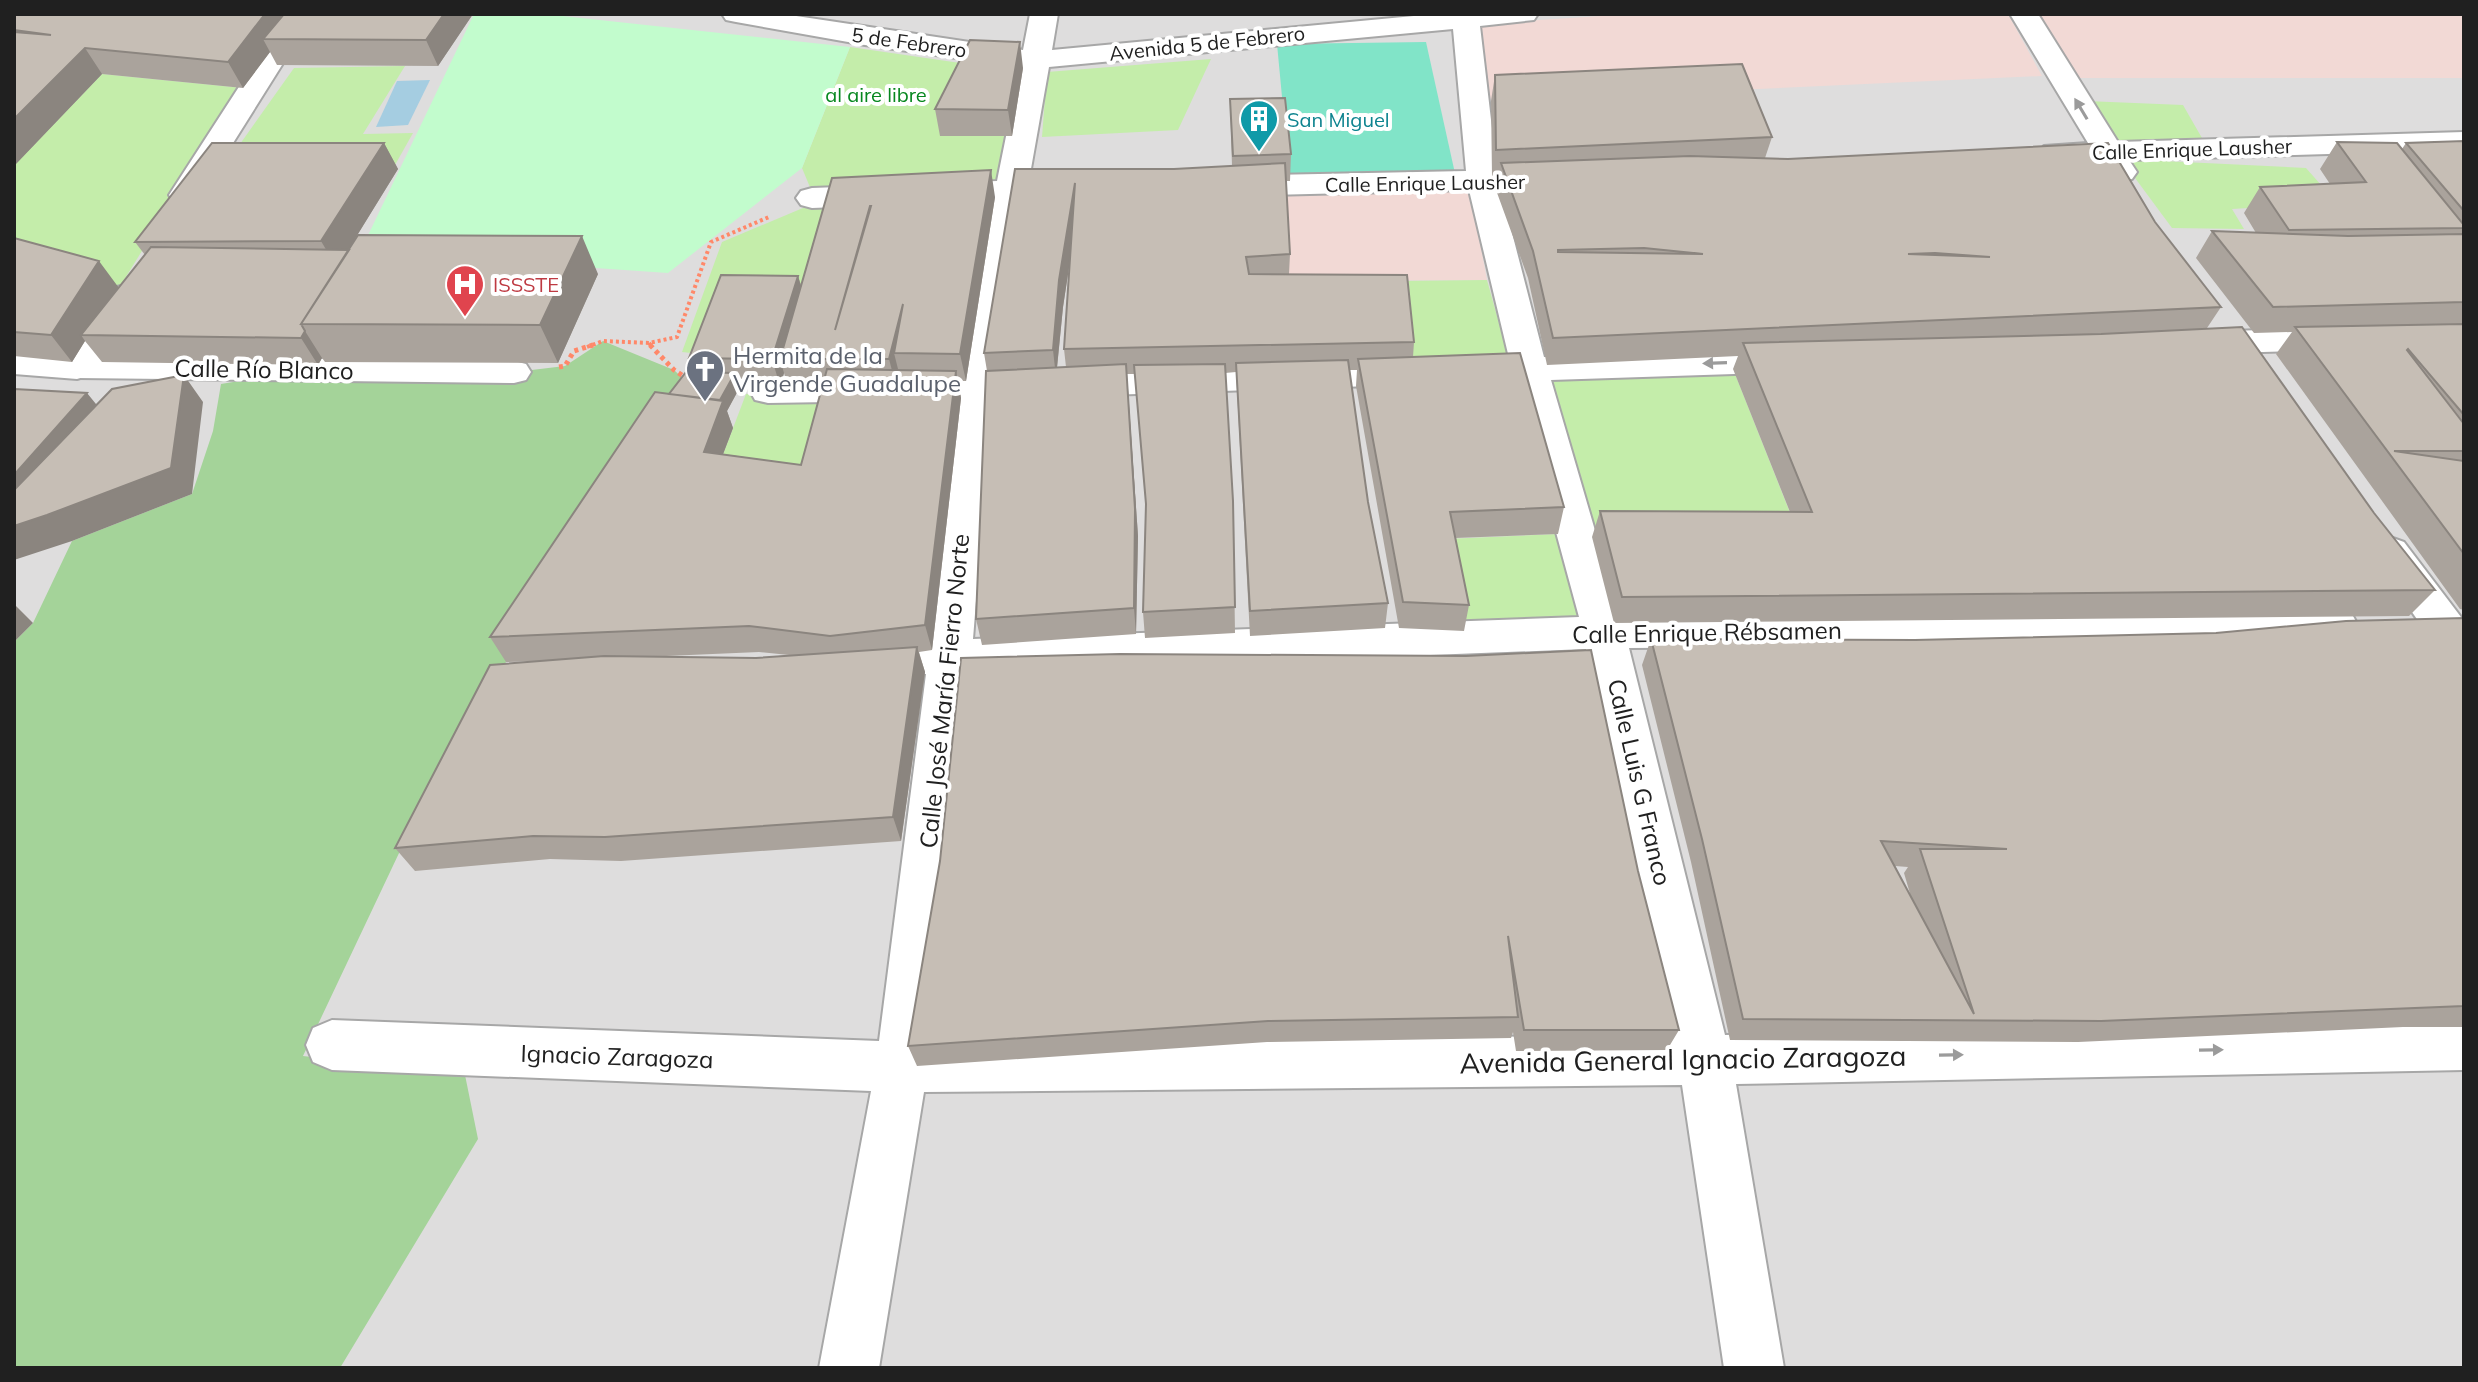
<svg xmlns="http://www.w3.org/2000/svg" width="2478" height="1382" viewBox="0 0 2478 1382" font-family="Mulish,sans-serif">
	<style>
		.residential { fill: #dedddd }
		.commercial { fill: #f2d9d5 }
		.grass { fill: #c4edaa }
		.forest { fill: #a4d399 }
		.park { fill: #c2fccd }
		.pitch { fill: #81e4c8 }
		.water { fill: #a5cde1 }
		.lines { fill: none; stroke-linecap: round; stroke-linejoin: round }
		.pedestrian-casing { stroke: #a7a7a7; stroke-width: 4 }
		.minor-casing { stroke: #a7a7a7; stroke-width: 4 }
		.path-far1 { stroke: #ff8869; stroke-width: 4; stroke-dasharray: 3 3; stroke-linecap: butt }
		.path { stroke: #ff8869; stroke-width: 5; stroke-dasharray: 4 4; stroke-linecap: butt }
		.pedestrian { fill: #fff; fill-rule: evenodd }
		.minor { fill: #fff; fill-rule: evenodd }
		.wall { fill: #aaa39c; fill-rule: evenodd }
		.shaded-wall { fill: #8b857f }
		.building { fill: #c6beb5; stroke: #8b857f; stroke-width: 2; fill-rule: evenodd }
		.oneway { fill: #9b9b9b }
		.labels { text-anchor: middle; dominant-baseline: central; stroke-width: 8; stroke-linejoin: round; paint-order: stroke }
		.far-street-label { font-size: 20px; fill: #202020; stroke: #fff }
		.far-park-label { font-size: 20px; fill: #06871e; stroke: #fff }
		.far-culture-label { font-size: 20px; fill: #0d838f; stroke: #fff; text-anchor: start }
		.far-health-label { font-size: 20px; fill: #be3a42; stroke: #fff; text-anchor: start }
		.worship-label { font-size: 24px; fill: #5b616d; stroke: #fff; text-anchor: start }
		.street-label { font-size: 24px; fill: #202020; stroke: #fff }
		.near-street-label { font-size: 28px; fill: #202020; stroke: #fff }
	</style>
	<rect width="100%" height="100%" fill="#f1efe6"/>
	<path class="residential" d="M14,14H2464V1368H14Z"/>
	<path class="commercial" d="M1631,14H2008L2042,76L1491,101L1476,24Z
		M2037,14H2464V78H2078Z
		M1284,190H1470L1487,280L1289,281Z"/>
	<path class="grass" d="M850,47L974,65L1012,136L1002,186L812,192L802,168Z
		M1211,59L1178,130L1042,137L1047,72Z
		M405,66L363,134L413,133L395,165L223,168L294,68Z
		M102,74L243,88L119,288L14,258V165Z
		M2086,101L2183,105L2206,145L2116,148Z
		M2121,159L2306,168L2337,203L2232,209L2244,229L2172,228Z
		M839,204L806,303L710,355L682,352L722,242L810,205Z
		M1487,280L1510,363L1411,369L1395,281Z
		M1733,369L1800,538L1592,537L1543,377Z
		M746,394L834,396L809,491L714,478Z
		M1558,534L1583,625L1464,631L1445,539Z"/>
	<path class="forest" d="M603,341L674,370L691,386L590,532L444,758L303,1056L465,1075L478,1139L340,1368H14V642L33,623L72,541L192,494L213,431L221,384L306,370L515,372L565,366Z"/>
	<path class="park" d="M474,14H544L850,47L802,168L668,273L360,252Z"/>
	<path class="pitch" d="M1426,42L1456,178L1290,181L1277,44Z"/>
	<path class="water" d="M430,80L408,125L376,127L397,81Z"/>
	<g class="lines">
		<defs>
			<path id="pedestrian" d="M77,356L514,361L526,364L531,372L526,380L514,383L77,378L65,375L60,367L65,359Z"/>
			<path id="minor" d="M286,14H314L196,202L185,205L174,202L169,195Z
				M722,14H783L1023,50L1030,14H1058L1052,50L1435,14H1538L1534,20L1480,26L1497,171L1558,169L1569,172L1574,179L1569,186L1501,190L1544,357L1794,348L1807,352L1812,360L1807,368L1794,372L1551,380L1620,616L2338,611L2353,616L2359,627L2353,638L2338,643L1629,648L1725,1035L2464,1020V1070L1736,1084L1784,1368H1724L1682,1085L924,1092L879,1368H819L871,1091L332,1070L313,1062L306,1045L313,1028L332,1020L879,1041L926,674L863,677L848,672L841,660L848,648L863,643L930,641L955,400L768,403L755,400L750,391L755,382L768,379L959,376L993,201L812,208L801,205L796,198L801,191L812,188L997,181L1020,67L865,45L736,22L726,20ZM1453,29L1466,171L1227,176L1216,179L1211,186L1216,193L1227,196L1469,190L1509,358L996,375L1026,199L1082,195L1087,188L1082,181L1071,178L1029,180L1049,67ZM1515,381L1579,617L973,639L992,399ZM1586,649L1673,1035L931,1042L970,673Z
				M2010,14H2038L2118,142L2464,132V150L2129,160L2137,172L2132,179L2121,181L2110,179L2099,161L2055,162L2044,160L2039,153L2044,146L2088,143Z
				M121,286L133,289L138,297L90,375L77,379L14,374V350L67,354L109,289Z
				M2464,324V346L2195,354L2182,351L2177,343L2182,335L2195,332Z
				M2390,537L2404,542L2464,621V670L2449,665L2370,552L2376,542Z"/>
		</defs>
		<use href="#pedestrian" class="pedestrian-casing"/>
		<use href="#minor" class="minor-casing"/>
		<path class="path-far1" d="M649,343L652,347
			M587,347L603,341L649,343L677,337L711,242L769,217"/>
		<path class="path" d="M650,345L674,370L688,379
			M559,367L565,366L574,351L593,345"/>
		<use href="#pedestrian" class="pedestrian"/>
		<use href="#minor" class="minor"/>
	</g>
	<path class="wall" d="M14,14H473L438,66L277,65L270,52L243,88L102,74L14,166Z
		M1023,68L1012,136H940L935,109Z
		M1495,75L1772,137L1765,158L2155,222L2221,307L2207,328L2374,513L2435,590L2409,616L1614,623L1592,537L1600,511L1790,512L1733,369L1738,356L1547,365L1528,278L1496,190L1498,176H1492L1491,101Z
		M1230,99L1291,154L1290,181H1286L1290,254L1289,274L1414,342L1413,357L1564,507L1558,534L1455,538L1469,605L1464,631L1399,628L1356,386L1357,370H1349L1368,502L1388,603L1385,628L1250,636L1236,372L1225,373L1233,501L1235,633L1145,638L1143,612L1146,507L1135,374H1127L1138,536L1136,634L982,645L976,619L987,371L984,353L1015,169H1174L1232,166ZM1070,260L1064,349L1066,367L1057,368L1063,307Z
		M2464,141V610L2460,609L2276,354L2292,332L2254,333L2196,258L2212,231L2256,233L2244,213L2260,187L2330,184L2320,169L2337,142L2402,149L2406,143Z
		M384,143L398,169L348,250L598,274L558,363L325,362L322,358L318,365L102,362L85,341L72,362L14,356V238L119,287L145,255L135,242Z
		M832,178L995,197L966,381H958L961,398L932,650L919,652L925,672L901,841L621,861L550,859L415,871L395,848L540,661L506,662L490,637L695,372L689,358L798,276L801,285ZM784,373L788,385L822,386L801,465L723,454L733,428L727,411L740,387L739,385L780,386ZM759,652L789,655L756,658L643,657Z
		M2464,618V1027H2403L2078,1042L1730,1040L1691,862L1642,665L1651,639L1915,640L2216,633ZM1895,866L1908,867L1904,873L1911,897Z
		M1638,871L1679,1030L1667,1050L1516,1051L1513,1032L1511,1038L1267,1042L917,1066L908,1046Z"/>
	<path class="shaded-wall" d="M265,14H298L263,39L270,52L243,88L228,62Z
		M444,14H473L438,66L426,40Z
		M1020,42L1023,68L1012,136L1008,110Z
		M85,48L102,74L14,166V119Z
		M384,143L398,169L337,268L321,241Z
		M991,170L995,197L966,381L960,354Z
		M1075,183L1078,209L1063,307L1056,377L1053,350L1059,280Z
		M582,236L598,274L558,363L540,325Z
		M99,261L119,288L81,335L85,341L72,362L51,335Z
		M798,276L806,303L780,359L784,373L780,386L772,359Z
		M903,304L894,353L899,373L896,386L889,359Z
		M305,331L322,358L318,365L301,338Z
		M1126,364L1138,536L1136,634L1134,608Z
		M956,371L961,398L932,650L925,625Z
		M735,373L740,387L727,411L733,428L714,478L704,452L714,411Z
		M184,375L203,402L192,494L72,541L14,560V475L87,393L109,420Z
		M14,604L33,623L14,642Z
		M917,647L925,672L901,841L893,817Z"/>
	<path class="building" d="M14,14H265L228,62L85,48L14,119V32L51,35L14,30Z
		M284,14H444L426,40L263,39Z
		M970,40L1020,42L1008,110L935,109Z
		M1742,64L1772,137L1496,150L1495,75Z
		M1285,98L1291,154L1233,156L1230,99Z
		M2464,141V211L2406,143Z
		M2337,142L2397,143L2464,225V228L2289,230L2260,187L2366,182Z
		M212,143H384L321,241L135,242Z
		M2108,143L2155,222L2221,307L1553,338L1533,251L1501,163L1690,156L1788,159ZM1644,248L1703,254L1558,252V250ZM1935,253L1990,257L1908,254Z
		M1285,163L1290,254L1246,257L1249,274L1407,275L1414,342L1064,349L1075,183L1059,280L1053,350L984,353L1015,169H1174Z
		M991,170L960,354L894,353L903,304L889,359H780L832,178ZM870,206H871L835,330Z
		M2212,231L2348,236L2464,234V302L2273,307Z
		M358,235L582,236L540,325L301,324Z
		M14,238L99,261L51,335L14,332Z
		M151,247L349,250L301,324L305,331L301,338L81,335Z
		M721,275L798,276L772,359L689,358Z
		M2464,324V415L2408,349L2407,350L2464,424V451H2394L2464,461V554L2295,327Z
		M2242,327L2374,513L2435,590L1622,597L1600,511L1812,512L1743,343L2101,334Z
		M1520,353L1564,507L1450,512L1469,605L1403,602L1358,359Z
		M1348,360L1368,502L1388,603L1250,611L1236,363Z
		M1126,364L1135,509L1134,608L976,619L986,371Z
		M1225,364L1233,501L1235,607L1143,612L1146,504L1134,365Z
		M827,369L956,371L925,625L830,636L749,626L490,637L655,392L723,401L704,452L801,465Z
		M686,372L735,373L720,400L669,394Z
		M184,375L171,468L47,515L14,526V490L112,389Z
		M14,389L87,393L14,475Z
		M2464,618V1006L2101,1021L1743,1019L1702,839L1651,639L1915,640L2216,633L2346,621ZM1881,841L2007,849H1920L1974,1014Z
		M917,647L893,817L605,837L533,836L395,848L490,665L604,656L756,658Z
		M1591,650L1638,871L1679,1030H1524L1508,936L1518,1017L1268,1021L908,1046L940,861L961,658L1120,654L1466,656Z"/>
	<defs><path id="oneway-solid" d="M-6-.8H1V-3.2L6.5 0L1 3.2V.8H-6Z" transform="scale(2)"/></defs>
	<g class="oneway">
		<use href="#oneway-solid" transform="translate(2081 109) rotate(-121)"/>
		<use href="#oneway-solid" transform="translate(1715 363) rotate(178)"/>
		<use href="#oneway-solid" transform="translate(2211 1050) rotate(-1)"/>
		<use href="#oneway-solid" transform="translate(1951 1055) rotate(-1)"/>
	</g>
	<defs>
		<symbol id="building-pin" viewBox="-11 -11 22 30"><path d="M0 17L-7.5 6A9.5 9.5 0 1 1 7.5 6Z" fill="#0f9aa8" stroke="#fff"/><path d="M-4-6H4V6H1V3H-1V6H-4ZM-2.5-4.3h1.7v1.8h-1.7ZM.8-4.3h1.7v1.8H.8ZM-2.5-1h1.7V.8h-1.7ZM.8-1h1.7V.8H.8Z" fill="#fff"/></symbol>
		<symbol id="hospital-pin" viewBox="-11 -11 22 30"><path d="M0 17L-7.5 6A9.5 9.5 0 1 1 7.5 6Z" fill="#e0444e" stroke="#fff"/><path d="M-5-5h3v3.5h4V-5h3V5h-3V1.5h-4V5h-3Z" fill="#fff"/></symbol>
		<symbol id="church-pin" viewBox="-11 -11 22 30"><path d="M0 17L-7.5 6A9.5 9.5 0 1 1 7.5 6Z" fill="#6b7280" stroke="#fff"/><path d="M-1.2-6h2.4v3.5h3.3v2.4h-3.3V6h-2.4V-.1h-3.3v-2.4h3.3Z" fill="#fff"/></symbol>
	</defs>
	<g fill-rule="evenodd">
		<use href="#building-pin" x="1237" y="97" width="44" height="60"/>
		<use href="#hospital-pin" x="443" y="262" width="44" height="60"/>
		<use href="#church-pin" x="683" y="347" width="44" height="60"/>
	</g>
	<g class="labels">
		<g class="far-street-label">
			<text transform="translate(909 42) rotate(8)">5 de Febrero</text>
			<text transform="translate(1207 43) rotate(-6)">Avenida 5 de Febrero</text>
			<text transform="translate(2192 149) rotate(-2)">Calle Enrique Lausher</text>
			<text transform="translate(1425 183) rotate(-1)">Calle Enrique Lausher</text>
		</g>
		<g class="far-park-label">
			<text x="876" y="94">al aire libre</text>
		</g>
		<g class="far-culture-label">
			<text x="1287" y="119">San Miguel</text>
		</g>
		<g class="far-health-label">
			<text x="493" y="284">ISSSTE</text>
		</g>
		<g class="worship-label">
			<text x="733" y="355">Hermita de la<tspan x="733" dy="28">Virgende Guadalupe</tspan></text>
		</g>
		<g class="street-label">
			<text transform="translate(264 369) rotate(1)">Calle Río Blanco</text>
			<text transform="translate(1707 632) rotate(-1)">Calle Enrique Rébsamen</text>
			<text transform="translate(944 691) rotate(-84)">Calle José María Fierro Norte</text>
			<text transform="translate(1640 782) rotate(77)">Calle Luis G Franco</text>
			<text transform="translate(617 1056) rotate(2)">Ignacio Zaragoza</text>
		</g>
		<g class="near-street-label">
			<text transform="translate(1683 1059) rotate(-1)">Avenida General Ignacio Zaragoza</text>
		</g>
	</g>
	<rect width="2478" height="1382" fill="none" stroke="#202020" stroke-width="32"/>
</svg>
